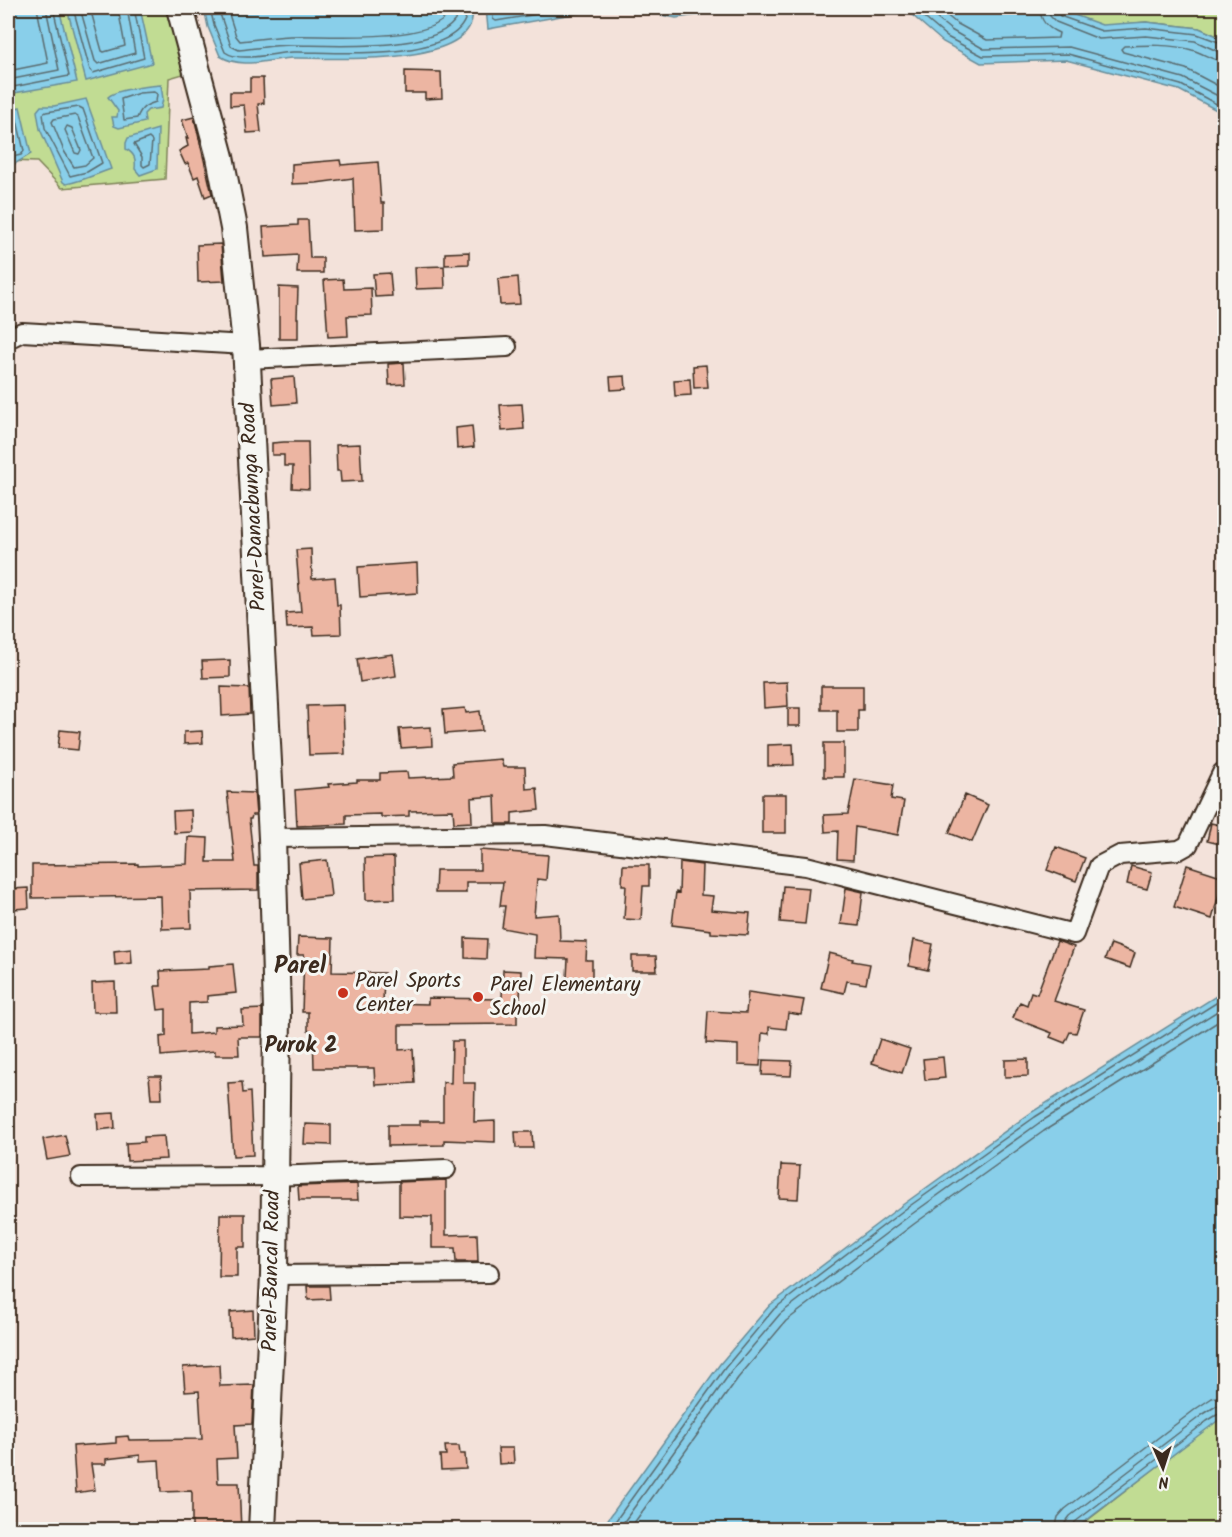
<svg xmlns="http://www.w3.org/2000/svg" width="1232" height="1537" viewBox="0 0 1232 1537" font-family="Kalam,sans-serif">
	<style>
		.green { fill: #c1dc93; stroke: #7e8358; stroke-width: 1.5 }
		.water { fill: #89cfea; stroke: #6a8d98; stroke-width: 1.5 }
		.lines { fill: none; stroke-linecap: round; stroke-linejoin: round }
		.shore { stroke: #5a6c70; stroke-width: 1.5 }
		.building { fill: #ecb5a2; stroke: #3b2a1e; stroke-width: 1.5 }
		.street-casing { stroke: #3b2a1e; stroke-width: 22 }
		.secondary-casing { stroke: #3b2a1e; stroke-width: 30 }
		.street { stroke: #f6f6f2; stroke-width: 18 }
		.secondary { stroke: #f6f6f2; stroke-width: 26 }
		.poi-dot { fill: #c8321e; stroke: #f6f6f2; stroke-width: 2 }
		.labels { text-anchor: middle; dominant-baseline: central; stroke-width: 6; stroke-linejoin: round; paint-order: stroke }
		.street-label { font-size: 21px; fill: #3b2a1e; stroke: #f6f6f2 }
		.poi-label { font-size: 21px; fill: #3b2a1e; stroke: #f6f6f2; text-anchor: start }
		.neighbourhood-label { font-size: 22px; font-weight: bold; fill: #3b2a1e; stroke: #f6f6f2 }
		.quarter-label { font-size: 24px; font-weight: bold; fill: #3b2a1e; stroke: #f6f6f2 }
	</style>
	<rect width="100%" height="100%" fill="#f3e2da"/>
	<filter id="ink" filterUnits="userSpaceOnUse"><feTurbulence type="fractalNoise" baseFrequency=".0167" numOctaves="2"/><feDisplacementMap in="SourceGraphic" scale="12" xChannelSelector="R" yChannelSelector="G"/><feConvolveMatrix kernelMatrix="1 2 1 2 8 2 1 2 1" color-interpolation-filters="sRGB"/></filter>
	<g filter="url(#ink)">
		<path class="green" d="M8,8H180L197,70L169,78L165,179L62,188L37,162L8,161Z
			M1055,8H1224V39L1199,28L1146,22L1102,26Z
			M1224,1416V1529L1075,1530L1210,1426Z"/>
		<path class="water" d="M8,8H59L77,82L8,94Z
			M67,8H140L152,63L86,81Z
			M204,8H472C482,70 328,57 293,58C269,59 242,70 220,56L208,27Z
			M486,8H606L488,29Z
			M656,8H749L676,18L662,15Z
			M904,8H1055L1102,25L1146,22L1199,28L1224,39V114L1179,90L1066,60L981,63L943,42Z
			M161,85L163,99L161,108L148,110L144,114L145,122L119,128L114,126L112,117H117L118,111L108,97C116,89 150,86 161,85Z
			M86,99L111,169C96,174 82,181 66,184L63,182L40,129L37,111L41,106H54Z
			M20,107L31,154L13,165L8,164V110Z
			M158,129L157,169L140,175L135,169C136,159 135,154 126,149V143L128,138Z
			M1224,991V1416L1075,1529H601L720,1364L770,1305L901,1206L1032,1112Z"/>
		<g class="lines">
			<path class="shore" d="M73,8L90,70L93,73L144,58L134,8
				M80,8L95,61L98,64L135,53L127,8
				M90,8L102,51L104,52L125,46L118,8
				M210,8L214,25L225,52C240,63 274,53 293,52C330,51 468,65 467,8
				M218,8L231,46L239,50C257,48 276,45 294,45C328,45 457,55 459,8
				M227,8L236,36L240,41C257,39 274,37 290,36C321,34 444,46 450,8
				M492,8L493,19L496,21L573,8
				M913,8L947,37L983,56L1068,54L1181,85L1224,108
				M924,8L951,30L984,49L1069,47L1183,78L1224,99
				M938,8L956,23L987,40L1058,38L1059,33C1047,28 1040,21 1040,8
				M1049,8L1050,16L1056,22L1099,39L1146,36L1195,41L1217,51L1224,52
				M1056,8L1060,16L1102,31L1146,28L1197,34L1224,44
				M1224,61C1212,61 1204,53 1192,50C1171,44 1146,45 1124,46L1121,49L1123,52L1186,69L1224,89
				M8,71L48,63L37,8
				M8,80L59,70L46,8
				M8,88L69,76L53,8
				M154,92L157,94L156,102C145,105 141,108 137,118L124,120L121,99L139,93Z
				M79,107L83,109L102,163L87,172L70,176L45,128L43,114L46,112Z
				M8,115L16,116L24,151L21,155L8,158
				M75,115L78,117L93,158L85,165L74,167L64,151L52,122L54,119Z
				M67,126L72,128L81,150L79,154L75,153L65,130Z
				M149,138L152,141L150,164L144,167L142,165V157L134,144Z
				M609,1530L725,1368L774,1309L904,1210L1035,1117L1224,998
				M618,1530L731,1372L780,1314L909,1216L1039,1123L1224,1007
				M629,1530L738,1378L786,1321L914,1224L1044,1131L1224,1018
				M1055,1530L1058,1517L1065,1509L1197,1408L1212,1398L1224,1395
				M1064,1530L1065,1523L1070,1516L1202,1415L1216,1406L1224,1404
				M1072,1530L1075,1522L1207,1421L1220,1413L1224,1412"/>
		</g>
		<path class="building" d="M405,71L441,72L442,98L425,99V93H405Z
			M250,78H263L264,103L258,104L261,132L247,133L244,105L230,106V92H250Z
			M194,117L212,194L205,197L198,176L194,178L188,163L185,164L179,151L188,146L186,138H188L182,120Z
			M340,160L341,165L378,162L381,203H384V229L355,230L353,178L316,183L292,184V164Z
			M298,220H308L310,258H323V273H297L298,255L265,257L263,227L298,225Z
			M221,244L224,281L198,282L197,245Z
			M469,252V264L445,265V253Z
			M444,266L445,288L416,289L415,267Z
			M390,273L392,296L375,297L373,274Z
			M518,277L520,304L500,305L498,279Z
			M343,279L344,289L371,288L372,315L347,316L348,336L328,337L324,280Z
			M279,287L298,288L297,318H298V339H279Z
			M404,363L405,384L389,385L388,364Z
			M706,365L708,387L694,388L693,366Z
			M625,376L626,389L611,390L610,377Z
			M294,377L296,403L273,405L271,379Z
			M690,379L691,395L675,396L674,380Z
			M522,404L524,429L502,431L500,405Z
			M472,426L474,447L457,449L456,428Z
			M284,442H308L309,489L292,488L293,466H284V455H272V443Z
			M360,444L362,481L341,482L340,471H337L336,445Z
			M311,549L312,579L335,577L337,605H340L341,634L314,635L313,627L287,628L286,613L301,612L296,550Z
			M417,563L418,593L360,597L358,567Z
			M393,654L396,676L360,682L357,659Z
			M230,660V677L203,678L202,661Z
			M787,682L788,706L764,708L763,683Z
			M821,686H863V710H858V732H837V710H821Z
			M221,687L249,688L250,714L222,716Z
			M343,705L345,754L309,755L307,706Z
			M465,708L466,713L480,711L482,731L445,734L443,710Z
			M788,708H800V726H788Z
			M431,727L432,746L401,748L399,729Z
			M60,730L80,732L78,750L58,748Z
			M202,731L203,743L184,744V732Z
			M824,743H844V777H824Z
			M793,744L794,765L768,766V745Z
			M501,759L503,767H525L526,789L537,788L539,810L512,813V824H496L495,796L471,798L472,822L454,823L453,810L409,811V816L381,817V814L346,815V824L297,826L295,790L329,787L328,784L357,782V780H380V773L407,772L408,778L453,776L452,763Z
			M855,779L893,785L891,799L904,801L898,835L855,827L853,860L837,859L838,831L825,832L824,815L848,814Z
			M254,790L256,815H252L251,819H249L254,866H258V890L190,891L191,928L162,929L161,896L32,898V865L138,864V866L187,864L188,837L208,838L207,862H235L227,792L254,793Z
			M762,794H786V833H762Z
			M965,795L988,805L972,842L949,833Z
			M191,810L192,832L174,833L173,811Z
			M1211,823L1224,826V845L1207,841Z
			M1056,847L1085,858L1076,881L1047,870Z
			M480,850L548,855L546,880L537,879L534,916L559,914L560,941L587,942L586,960H592V979L567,978L568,959L534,958L535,934L502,928L505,906H500L503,882H466V893H435L436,870H480Z
			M394,857L395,899L366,900L365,858Z
			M327,860L331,896L302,899L299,863Z
			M680,862L702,865L701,895L713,896L711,910L750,913L748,935L711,933V930L672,925L676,892L679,893Z
			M623,865H649V886H643L641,920L624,919L626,885H622Z
			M1187,865L1224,877L1212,919L1174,907Z
			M1131,866L1152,872L1147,889L1127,884Z
			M783,886L809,888L805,924L780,922Z
			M28,888L29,908L13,909L12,889Z
			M846,888L863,892L859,926L841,924Z
			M298,937L333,938L332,972L384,973L383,1003L428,1004V998L502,999L503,970L521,971L520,1002H517V1024L399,1025V1050L413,1049L415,1083L375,1085L374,1068H314L313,1031H308V1012H302L304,955H297Z
			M465,938L487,939L486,959L465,958Z
			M914,940L933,944L928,970L909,966Z
			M1057,941L1074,947L1054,1001L1084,1010L1076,1033L1070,1032L1065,1043L1050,1037L1052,1033L1013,1018L1020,1002L1027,1005L1031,992L1037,994Z
			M1111,944L1135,953L1130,968L1105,959Z
			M131,949L132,963L115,965L114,951Z
			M829,953L853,959L852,961L870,964L866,984L847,981L844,993L821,988Z
			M632,956H656L657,971H632Z
			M233,964L236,993L207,996V1002L189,1003V1034L214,1032V1026L243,1025L242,1010L262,1009V1037H238L239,1055H215V1051L161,1056L160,1037L166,1036V1009L158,1010L155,986H161L160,971L209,969V966Z
			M115,982L116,1012H93L92,983Z
			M748,992L804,1000L801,1015L788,1013L786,1029L769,1027V1034L762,1033L760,1066L738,1065V1045L706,1043L708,1011L746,1013Z
			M880,1039L910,1049L902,1073L872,1063Z
			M452,1041H463V1083H475L474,1122L495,1121V1142L444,1140V1145L388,1146V1125H420V1121H443V1082L451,1083Z
			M943,1057L945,1078L925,1080L923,1059Z
			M1028,1059V1076L1005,1077V1060Z
			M763,1060L792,1061L791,1076L762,1075Z
			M149,1076H161L162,1099H151Z
			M242,1082L243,1093L250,1092L253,1155L233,1156L228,1083Z
			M114,1113L115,1128L98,1130L97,1114Z
			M305,1124L331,1125V1145L304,1144Z
			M515,1132H532L533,1148H516Z
			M65,1135L70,1156L47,1160L43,1139Z
			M164,1136L166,1159L127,1161L126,1143L144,1142V1137Z
			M781,1165L800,1166L798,1199L779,1198Z
			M446,1180V1235L477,1234L478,1262H456L455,1248H432V1217L399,1216V1182Z
			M357,1184L358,1200H299L298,1186Z
			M220,1214H245V1247H237V1277H219Z
			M307,1286H329L330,1299L308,1300Z
			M253,1310L254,1335L231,1337L230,1312Z
			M219,1365L220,1386L254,1385L252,1424L235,1425L237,1458L217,1459L218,1483H239L241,1530H192V1493L191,1491L161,1492L159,1460L140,1461V1455L106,1459V1464H91L95,1490L76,1493L73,1446L116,1443V1437L128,1436L129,1440L202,1439L199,1391L185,1392L183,1367Z
			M445,1446H459L460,1454H465L466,1469L441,1470L440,1455H446Z
			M498,1448H513L514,1463L499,1464Z"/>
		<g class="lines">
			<defs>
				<path id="street" d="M8,339L22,332L246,345
					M246,359L507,347
					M272,838L545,835L806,866L1074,934L1099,866L1120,855L1179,850L1188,845L1222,773H1224
					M81,1177L274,1176L446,1169
					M274,1275L489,1273"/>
				<path id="secondary" d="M180,8L220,157L234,228L246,345L272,838L277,1012L274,1275L262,1530"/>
			</defs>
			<use href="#street" class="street-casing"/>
			<use href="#secondary" class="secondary-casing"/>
			<use href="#street" class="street"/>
			<use href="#secondary" class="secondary"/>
		</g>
	</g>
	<g class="poi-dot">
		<circle cx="343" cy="993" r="6"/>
		<circle cx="478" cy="997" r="6"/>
	</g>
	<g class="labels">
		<g class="street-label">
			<text transform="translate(254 507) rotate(-93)">Parel-Danacbunga Road</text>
			<text transform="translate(272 1271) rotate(-89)">Parel-Bancal Road</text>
		</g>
		<g class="poi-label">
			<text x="355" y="981">Parel Sports<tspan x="355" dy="24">Center</tspan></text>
			<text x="490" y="985">Parel Elementary<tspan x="490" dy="24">School</tspan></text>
		</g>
		<g class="neighbourhood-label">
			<text x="301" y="1046">Purok 2</text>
		</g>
		<g class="quarter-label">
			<text x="300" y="966">Parel</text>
		</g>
	</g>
	<rect width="1232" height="1537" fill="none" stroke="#f6f6f2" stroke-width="30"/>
	<rect x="15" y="15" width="1202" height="1507" fill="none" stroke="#3b2a1e" stroke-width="2" filter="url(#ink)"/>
	<g transform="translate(1163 1468) rotate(177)" stroke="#f6f6f2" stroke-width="4.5" paint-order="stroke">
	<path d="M0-4.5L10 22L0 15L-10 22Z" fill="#3b2a1e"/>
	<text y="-9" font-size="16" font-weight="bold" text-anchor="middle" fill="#3b2a1e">N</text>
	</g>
</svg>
